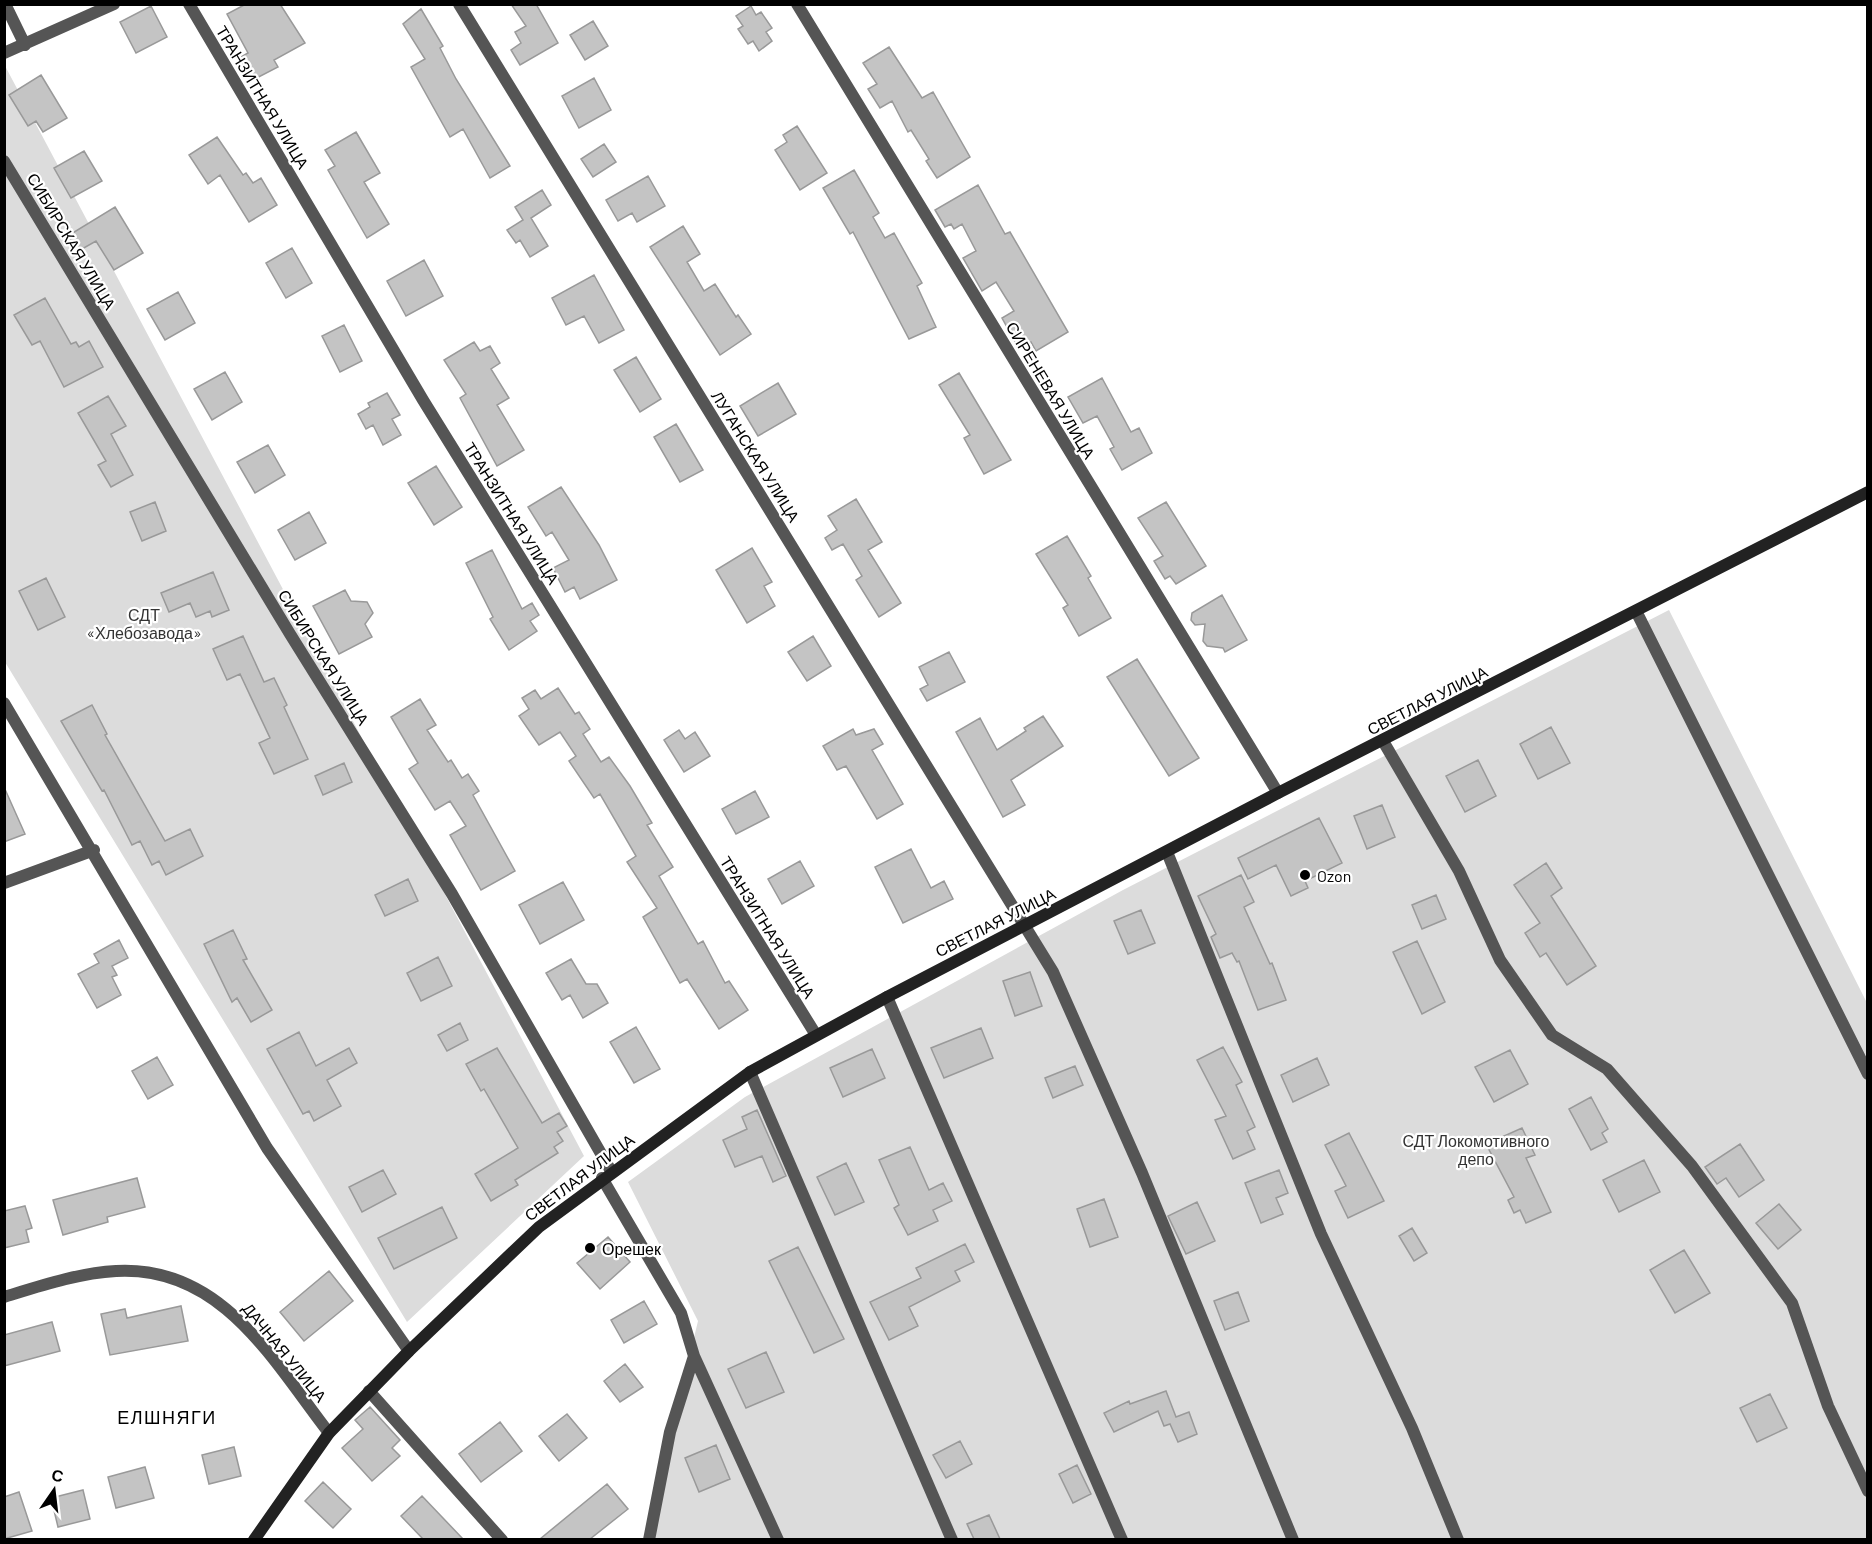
<svg xmlns="http://www.w3.org/2000/svg" width="1872" height="1544" viewBox="0 0 1872 1544" font-family="Barlow,sans-serif">
	<style>
		.green { fill: #dcdcdc }
		.building { fill: #c4c4c4; stroke: #999; stroke-width: 1.5 }
		.lines { fill: none; stroke-linecap: round; stroke-linejoin: round }
		.street { stroke: #555; stroke-width: 12 }
		.secondary { stroke: #222; stroke-width: 12 }
		.poi-dot { fill: #000; stroke: #fff; stroke-width: 2 }
		.labels { text-anchor: middle; dominant-baseline: central; stroke-width: 4.5; stroke-linejoin: round; paint-order: stroke }
		.street-label { font-size: 16px; fill: #000; stroke: #fff }
		.park-label { font-size: 16px; fill: #333; stroke: #fff }
		.poi-label { font-size: 16px; fill: #000; stroke: #fff; text-anchor: start }
		.neighbourhood-label { font-size: 18px; letter-spacing: 1.5px; fill: #000; stroke: #fff }
	</style>
	<rect width="100%" height="100%" fill="#fff"/>
	<path class="green" d="M4,64L584,1156L407,1322L5,662Z
		M1669,610L1867,1003V1539H645L698,1321L628,1182L745,1097L1123,890Z"/>
	<path class="building" d="M246,4H280L305,43L274,60L278,67L251,81L239,58L248,53L227,14Z
		M511,4H536L558,43L520,65L511,50L521,43L515,32L526,26Z
		M151,6L167,37L136,53L120,22Z
		M751,6L756,15L761,12L772,28L766,32L772,41L759,51L753,41L748,44L738,29L743,26L736,16Z
		M421,9L443,46L440,48L456,79L510,166L490,178L463,129L450,137L411,67L425,59L403,24Z
		M593,21L608,46L585,60L570,35Z
		M889,47L922,98L933,92L970,157L937,178L926,161L929,159L911,130L908,132L892,101L880,108L868,89L877,84L863,63Z
		M41,75L67,118L43,132L36,121L28,126L9,95Z
		M594,78L611,110L579,128L562,96Z
		M797,126L827,173L800,190L775,150L787,142L783,135Z
		M356,132L380,173L364,182L389,224L367,238L328,170L335,166L325,150Z
		M217,137L243,175L246,173L253,183L261,178L277,205L249,222L220,175L208,184L189,155Z
		M604,144L616,162L593,177L581,159Z
		M84,151L102,181L71,198L54,168Z
		M854,170L879,213L873,217L885,238L894,233L922,283L917,286L936,327L909,339L853,232L850,234L823,188Z
		M648,176L665,206L637,222L632,213L618,221L606,200Z
		M978,185L1005,234L1010,232L1068,332L1036,351L1031,342L1019,349L1002,318L1014,311L996,282L982,291L963,258L976,251L962,224L954,229L951,224L945,227L935,210Z
		M542,190L551,205L531,218L548,246L530,257L520,240L516,243L507,230L523,220L515,207Z
		M115,207L143,253L114,270L96,241L75,253L66,237Z
		M683,226L700,254L687,262L704,291L715,284L736,317L738,315L751,334L720,355L650,247Z
		M292,248L312,283L286,298L266,263Z
		M424,260L443,296L406,316L387,281Z
		M594,275L624,330L599,343L584,316L566,325L552,298Z
		M178,292L195,323L165,340L147,309Z
		M45,298L71,344L76,342L79,347L89,341L103,367L64,387L40,341L32,345L14,315Z
		M344,325L362,361L340,372L322,336Z
		M474,342L480,351L490,346L500,363L491,369L509,398L497,405L524,450L497,466L460,398L466,394L444,360Z
		M636,357L661,399L640,412L614,370Z
		M225,372L242,402L212,420L194,389Z
		M959,373L1011,460L984,474L964,438L970,435L939,385Z
		M1102,378L1131,432L1139,428L1152,453L1122,470L1110,449L1114,447L1097,416L1083,423L1068,397Z
		M778,383L796,414L758,436L740,406Z
		M387,393L400,415L392,419L401,435L383,445L373,425L366,429L358,414L370,407L368,403Z
		M108,396L126,426L111,434L133,475L111,487L98,465L106,461L78,413Z
		M676,424L703,470L680,482L654,437Z
		M268,445L285,475L255,493L237,462Z
		M436,466L462,507L434,525L408,483Z
		M561,487L599,545L617,580L580,599L574,587L565,592L553,568L569,560L552,532L546,536L528,507Z
		M856,499L882,542L868,550L901,603L879,617L856,580L862,576L843,544L832,550L825,538L837,530L828,516Z
		M155,502L166,531L142,541L130,512Z
		M1166,502L1206,566L1176,584L1170,576L1165,579L1154,561L1163,556L1138,518Z
		M309,512L326,543L295,560L278,530Z
		M1067,536L1091,576L1088,578L1111,618L1079,636L1063,608L1068,605L1036,554Z
		M752,548L772,582L764,586L775,606L747,623L716,570Z
		M492,550L522,609L532,603L539,615L530,621L537,631L509,650L490,619L493,617L466,563Z
		M213,572L229,610L212,617L210,611L196,617L190,603L169,612L161,593Z
		M46,578L65,617L38,630L19,591Z
		M345,590L351,601L367,602L373,613L365,624L372,637L339,654L313,606Z
		M1222,595L1247,640L1225,652L1223,648L1207,646L1203,641L1205,624L1195,625L1191,620L1192,613Z
		M243,636L264,682L274,678L287,705L284,707L308,759L274,774L259,743L270,738L240,674L227,680L213,649Z
		M813,636L831,666L807,681L788,652Z
		M949,652L965,682L927,701L920,689L928,685L919,667Z
		M1137,659L1199,758L1169,776L1107,677Z
		M558,688L575,714L579,712L590,729L583,734L601,762L609,757L630,786L652,823L647,825L673,867L659,876L698,944L703,941L725,983L729,981L748,1010L719,1029L687,979L680,983L643,917L657,908L627,862L636,856L600,794L594,798L569,761L576,756L560,732L539,745L519,716L529,709L522,698L535,690L541,699Z
		M420,699L436,725L427,730L448,762L451,760L462,778L468,774L479,791L473,795L515,871L481,890L450,835L466,826L450,801L435,810L409,769L418,763L391,717Z
		M92,705L107,734L105,735L165,841L190,829L203,856L166,875L159,861L152,865L140,841L132,845L104,790L102,791L61,721Z
		M1043,716L1063,746L1011,780L1025,805L1003,817L956,732L980,718L997,750L1026,731L1024,728Z
		M1551,727L1570,763L1538,779L1520,744Z
		M853,729L856,735L874,729L883,744L872,750L903,804L877,819L846,766L837,770L823,746Z
		M679,730L685,739L695,732L710,756L684,772L664,740Z
		M1478,760L1496,796L1465,812L1446,776Z
		M344,763L352,782L323,795L315,776Z
		M4,787L25,834L4,842Z
		M755,791L769,817L736,834L722,809Z
		M1382,805L1395,837L1367,849L1354,816Z
		M1319,818L1342,863L1305,881L1308,888L1291,896L1276,865L1248,879L1238,858Z
		M911,849L931,888L944,881L953,899L903,923L875,867Z
		M800,861L814,886L782,904L768,879Z
		M1546,863L1562,888L1551,896L1596,966L1567,985L1546,953L1540,957L1525,933L1540,923L1514,885Z
		M1241,875L1254,902L1244,907L1270,964L1272,963L1286,1000L1258,1010L1239,961L1237,962L1232,953L1220,958L1211,937L1216,934L1198,896Z
		M408,879L418,901L385,916L375,895Z
		M563,882L584,920L540,944L519,905Z
		M1436,895L1446,919L1422,929L1412,905Z
		M1141,910L1155,943L1128,954L1114,921Z
		M233,930L247,959L243,960L272,1010L251,1022L237,998L232,1002L204,944Z
		M119,940L128,958L112,966L117,975L112,977L121,995L97,1008L78,974L99,963L94,954Z
		M1417,941L1445,1002L1422,1014L1393,952Z
		M438,957L452,986L421,1001L407,973Z
		M571,959L586,984H597L608,1003L583,1018L570,995L562,1000L546,973Z
		M1030,972L1042,1006L1015,1016L1003,981Z
		M460,1023L468,1040L447,1051L438,1035Z
		M636,1027L660,1069L634,1083L610,1042Z
		M981,1028L993,1058L944,1078L931,1048Z
		M299,1032L316,1066L349,1048L357,1063L327,1080L341,1106L314,1121L309,1111L303,1114L267,1049Z
		M1223,1047L1242,1082L1236,1085L1255,1127L1247,1131L1255,1149L1233,1159L1215,1120L1226,1116L1197,1060Z
		M497,1048L542,1123L559,1113L567,1126L557,1132L563,1141L554,1147L558,1153L515,1180L518,1185L491,1201L475,1174L518,1148L484,1089L481,1091L466,1064Z
		M872,1049L885,1078L843,1097L830,1068Z
		M1510,1050L1528,1084L1494,1102L1475,1067Z
		M157,1057L173,1085L148,1099L132,1071Z
		M1317,1058L1329,1085L1293,1102L1281,1075Z
		M1075,1066L1083,1085L1053,1098L1045,1078Z
		M1591,1097L1608,1129L1602,1133L1607,1142L1591,1150L1569,1109Z
		M757,1110L786,1176L773,1182L762,1156L735,1167L723,1140L747,1129L742,1117Z
		M1522,1128L1535,1155L1526,1158L1551,1212L1526,1223L1520,1210L1514,1213L1508,1200L1514,1197L1486,1144Z
		M1349,1133L1384,1201L1348,1218L1335,1191L1346,1186L1325,1145Z
		M1740,1144L1764,1180L1739,1197L1726,1178L1717,1184L1705,1167Z
		M910,1147L929,1190L943,1183L952,1201L933,1210L938,1221L908,1235L894,1208L899,1205L879,1160Z
		M1644,1160L1660,1192L1619,1212L1603,1180Z
		M846,1163L864,1202L835,1215L817,1177Z
		M383,1170L396,1194L362,1212L349,1187Z
		M1279,1170L1288,1193L1276,1198L1283,1214L1261,1223L1245,1183Z
		M137,1178L145,1207L107,1217L108,1222L63,1235L53,1200Z
		M1104,1199L1118,1237L1090,1247L1077,1209Z
		M1197,1202L1215,1241L1186,1254L1168,1216Z
		M1779,1204L1801,1230L1778,1249L1756,1223Z
		M25,1206L32,1228L26,1230L29,1242L4,1248V1211Z
		M442,1207L457,1238L394,1269L378,1238Z
		M1412,1228L1427,1253L1414,1261L1399,1236Z
		M608,1237L630,1262L600,1289L577,1263Z
		M965,1244L974,1262L955,1271L960,1281L909,1307L918,1326L889,1340L870,1302L921,1278L916,1268Z
		M798,1247L844,1339L814,1353L769,1261Z
		M1684,1250L1710,1293L1675,1313L1650,1270Z
		M329,1271L353,1301L304,1341L280,1312Z
		M1238,1292L1249,1321L1225,1330L1214,1301Z
		M644,1301L657,1324L624,1343L611,1320Z
		M181,1306L188,1341L110,1355L101,1314L125,1309L127,1318Z
		M52,1322L60,1351L4,1366V1335Z
		M766,1352L784,1392L746,1408L728,1369Z
		M625,1364L643,1387L620,1402L604,1381Z
		M1166,1391L1176,1417L1189,1412L1197,1434L1178,1442L1170,1424L1164,1426L1158,1411L1114,1432L1104,1413L1129,1401L1130,1404Z
		M1770,1394L1787,1428L1757,1442L1740,1408Z
		M370,1407L400,1440L392,1448L400,1456L372,1481L342,1448L363,1429L355,1420Z
		M567,1414L587,1438L559,1461L539,1436Z
		M500,1422L522,1451L481,1482L459,1454Z
		M960,1441L972,1464L946,1478L933,1455Z
		M716,1445L730,1479L699,1492L685,1458Z
		M234,1447L241,1476L209,1484L202,1455Z
		M1077,1465L1091,1494L1073,1503L1059,1474Z
		M145,1467L154,1498L116,1508L108,1477Z
		M323,1482L351,1509L333,1528L305,1501Z
		M607,1484L628,1509L590,1539H540Z
		M83,1490L90,1519L58,1527L51,1498Z
		M19,1492L32,1531L4,1539V1497Z
		M422,1496L463,1539H423L401,1516Z
		M989,1515L1000,1539H974L967,1524Z"/>
	<g class="lines">
		<path class="street" d="M5,4L25,45
			M189,4L423,400L816,1035
			M459,4L1053,972L1142,1173L1293,1540
			M797,4L1278,793
			M4,53L114,4
			M4,161L290,634L452,894L611,1171
			M1636,611L1868,1074
			M4,703L267,1148L409,1351
			M1383,741L1459,871L1500,960L1552,1035L1607,1069L1692,1166L1792,1303L1828,1406L1868,1491
			M1167,852L1321,1234L1412,1428L1458,1540
			M4,883L94,850
			M887,997L1122,1540
			M750,1072L952,1540
			M602,1178L681,1313L694,1356L670,1432L649,1540
			M4,1297C40,1286 79,1273 116,1271C222,1265 273,1361 329,1433
			M694,1356L778,1540
			M369,1391L502,1540"/>
		<path class="secondary" d="M254,1540L329,1433L409,1351L539,1227L750,1072L887,997L1278,793L1868,492"/>
	</g>
	<g class="poi-dot">
		<circle cx="1305" cy="875" r="6"/>
		<circle cx="590" cy="1248" r="6"/>
	</g>
	<g class="labels">
		<g class="street-label">
			<text transform="translate(263 97) rotate(59)">ТРАНЗИТНАЯ УЛИЦА</text>
			<text transform="translate(72 241) rotate(59)">СИБИРСКАЯ УЛИЦА</text>
			<text transform="translate(1051 390) rotate(59)">СИРЕНЕВАЯ УЛИЦА</text>
			<text transform="translate(756 456) rotate(58)">ЛУГАНСКАЯ УЛИЦА</text>
			<text transform="translate(512 513) rotate(58)">ТРАНЗИТНАЯ УЛИЦА</text>
			<text transform="translate(324 657) rotate(58)">СИБИРСКАЯ УЛИЦА</text>
			<text transform="translate(1427 700) rotate(-27)">СВЕТЛАЯ УЛИЦА</text>
			<text transform="translate(995 922) rotate(-27)">СВЕТЛАЯ УЛИЦА</text>
			<text transform="translate(768 927) rotate(58)">ТРАНЗИТНАЯ УЛИЦА</text>
			<text transform="translate(579 1177) rotate(-37)">СВЕТЛАЯ УЛИЦА</text>
			<text transform="translate(285 1352) rotate(51)">ДАЧНАЯ УЛИЦА</text>
		</g>
		<g class="park-label">
			<text x="144" y="614">СДТ<tspan x="144" dy="18">«Хлебозавода»</tspan></text>
			<text x="1476" y="1140">СДТ Локомотивного<tspan x="1476" dy="18">депо</tspan></text>
		</g>
		<g class="poi-label">
			<text x="1317" y="875">Ozon</text>
			<text x="602" y="1248">Орешек</text>
		</g>
		<g class="neighbourhood-label">
			<text x="167" y="1417">ЕЛШНЯГИ</text>
		</g>
	</g>
	<rect width="1872" height="1544" fill="none" stroke="#000000" stroke-width="12"/>
	<g transform="translate(54 1490) rotate(14)" stroke="#ffffff" stroke-width="4.5" paint-order="stroke">
	<path d="M0-4.5L10 22L0 15L-10 22Z" fill="#000000"/>
	<text y="-9" font-size="16" font-weight="bold" text-anchor="middle" fill="#000000">С</text>
	</g>
</svg>
